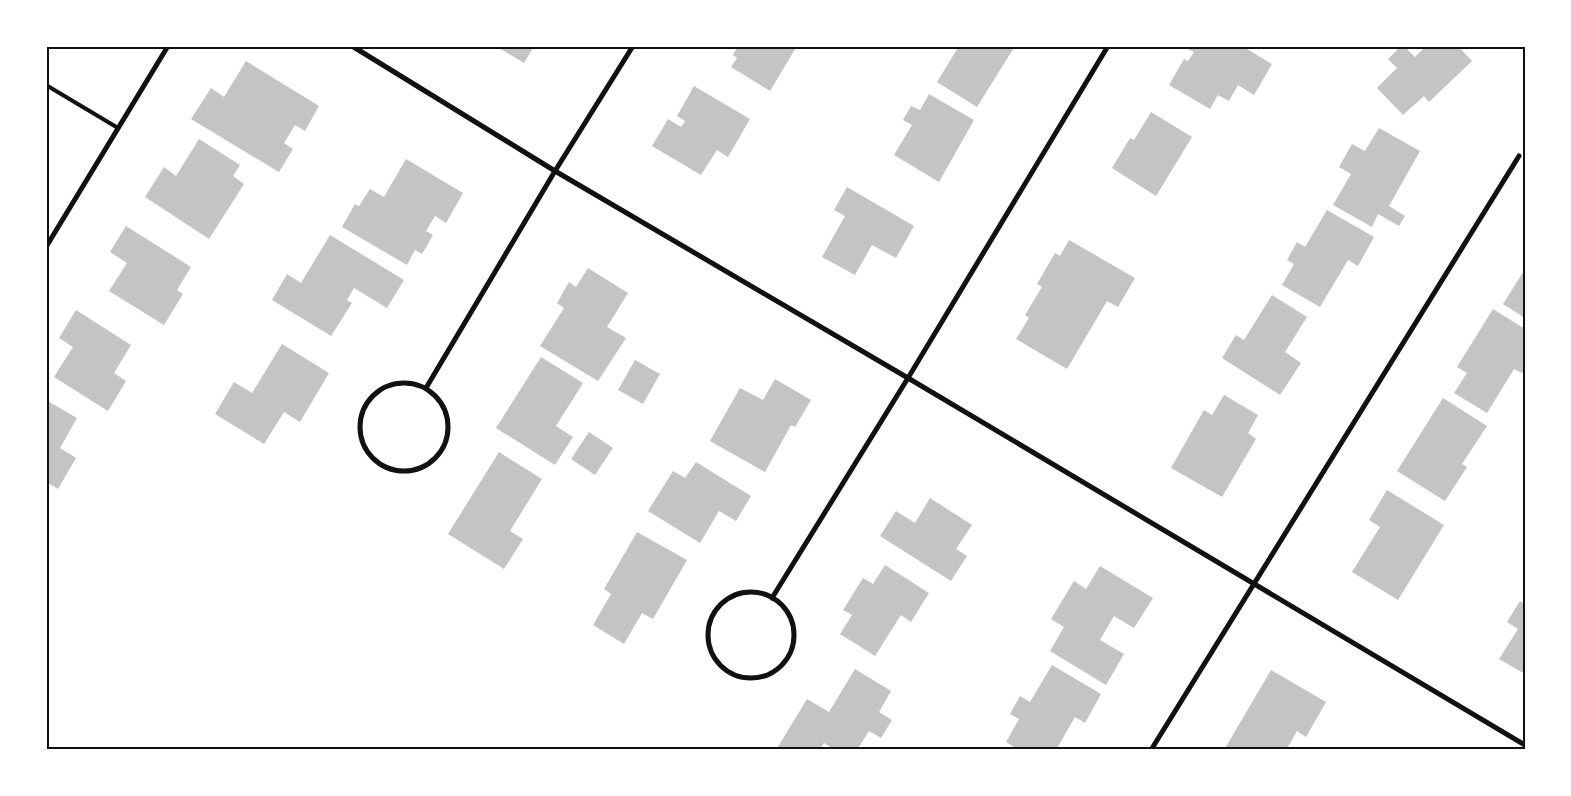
<svg xmlns="http://www.w3.org/2000/svg" width="1571" height="796" viewBox="0 0 1571 796" font-family="'Fira Sans Condensed',sans-serif">
	<style>
		.building { fill: #c4c4c4 }
		.lines { fill: none; stroke-linecap: round; stroke-linejoin: round }
		.service { stroke: #111; stroke-width: 4 }
		.minor { stroke: #111; stroke-width: 5 }
		.neatline { fill: none; stroke: #111; stroke-width: 2 }
	</style>
	<rect width="100%" height="100%" fill="#fff"/>
	<path class="building" d="M496,46H534L524,63Z
		M738,46H797L770,91L731,67L737,58L733,55Z
		M959,46H1015L977,107L937,82Z
		M1187,46H1242L1272,64L1254,95L1238,85L1229,101L1218,95L1210,109L1169,85L1184,59L1188,61L1194,52L1186,48Z
		M1401,46H1404L1415,57L1426,46H1458L1472,61L1429,102L1424,96L1403,115L1377,88L1397,68L1388,59Z
		M246,61L319,106L305,131L295,125L284,143L293,149L279,172L191,119L211,88L224,97Z
		M694,86L750,119L728,157L717,150L701,175L652,146L668,119L681,127L685,121L677,116Z
		M929,94L974,120L939,182L894,155L912,125L903,120L911,106L920,110Z
		M1151,112L1192,137L1156,196L1112,168L1130,138L1134,140Z
		M1379,128L1420,151L1389,206L1405,216L1399,226L1378,214L1372,227L1333,205L1351,174L1339,167L1352,144L1365,151Z
		M199,139L240,165L233,176L244,184L209,239L145,197L164,167L176,176Z
		M406,159L463,193L446,223L435,216L426,231L433,235L422,254L415,250L407,265L342,227L355,204L359,206L370,189L384,197Z
		M847,187L914,226L896,258L872,245L855,275L822,257L845,216L834,210Z
		M1327,210L1374,237L1358,266L1348,260L1320,307L1282,285L1294,264L1287,260L1297,242L1305,247Z
		M126,226L191,267L177,290L183,294L164,325L109,291L127,263L110,252Z
		M330,235L404,280L387,308L354,288L347,300L352,303L331,336L272,300L287,274L301,283Z
		M1069,240L1135,278L1118,307L1107,301L1067,369L1016,339L1029,318L1025,315L1042,287L1037,284L1055,253L1060,256Z
		M588,268L628,293L607,327L626,338L598,381L540,346L564,308L557,303L569,282L576,287Z
		M1525,269V318L1503,304Z
		M1272,295L1307,317L1285,352L1301,363L1280,395L1222,358L1236,335L1244,340Z
		M1493,309L1525,329V369L1522,373L1514,369L1487,413L1454,393L1467,373L1457,367Z
		M76,310L131,345L114,373L126,381L108,411L54,377L73,347L59,338Z
		M282,344L329,373L300,422L284,412L264,444L215,414L234,382L252,393Z
		M541,357L583,383L556,426L573,437L555,465L496,428Z
		M635,360L660,374L643,404L618,390Z
		M775,379L811,400L795,427L791,425L765,472L710,441L740,388L763,400Z
		M1224,395L1258,415L1248,433L1256,439L1222,497L1171,468L1204,410L1212,415Z
		M1443,398L1487,426L1462,464L1467,467L1445,501L1397,471Z
		M46,400L77,418L60,448L76,458L58,489L46,482Z
		M589,432L613,448L595,475L571,459Z
		M499,452L542,479L510,531L523,539L504,569L448,534Z
		M696,462L751,496L736,521L719,511L700,543L648,511L673,471L685,478Z
		M1387,490L1444,525L1398,600L1352,572L1380,527L1369,520Z
		M930,498L972,525L956,549L967,556L951,581L880,536L896,511L915,523Z
		M637,532L687,560L653,619L642,613L624,644L593,625L611,594L604,589Z
		M885,565L929,593L911,622L901,615L875,656L840,634L852,615L843,610L863,578L873,584Z
		M1100,566L1153,598L1134,628L1114,616L1100,640L1124,654L1106,685L1050,651L1064,627L1051,619L1074,581L1086,589Z
		M1520,601L1525,604V674L1499,659L1518,629L1507,622Z
		M1052,665L1101,694L1085,723L1075,717L1056,750H1019L1006,742L1019,719L1010,714L1020,696L1030,702Z
		M855,669L891,691L879,712L892,720L881,738L869,731L857,750H835L824,743L819,750H776L807,699L829,712Z
		M1271,670L1326,702L1306,737L1297,731L1286,750H1224Z"/>
	<g class="lines">
		<path class="service" d="M46,85L118,128"/>
		<path class="minor" d="M352,46L555,171L908,378L1525,745
			M46,247L168,46
			M360 427a44 44 0 1 1 88 0a44 44 0 1 1-88 0Z
			M426,388L555,171L633,46
			M708 635a43 43 0 1 1 86 0a43 43 0 1 1-86 0Z
			M772,598L908,378L1108,46
			M1151,750L1519,156"/>
	</g>
	<rect width="1571" height="796" fill="none" stroke="#ffffff" stroke-width="95"/>
	<rect x="48" y="48" width="1476" height="700" class="neatline"/>
</svg>
